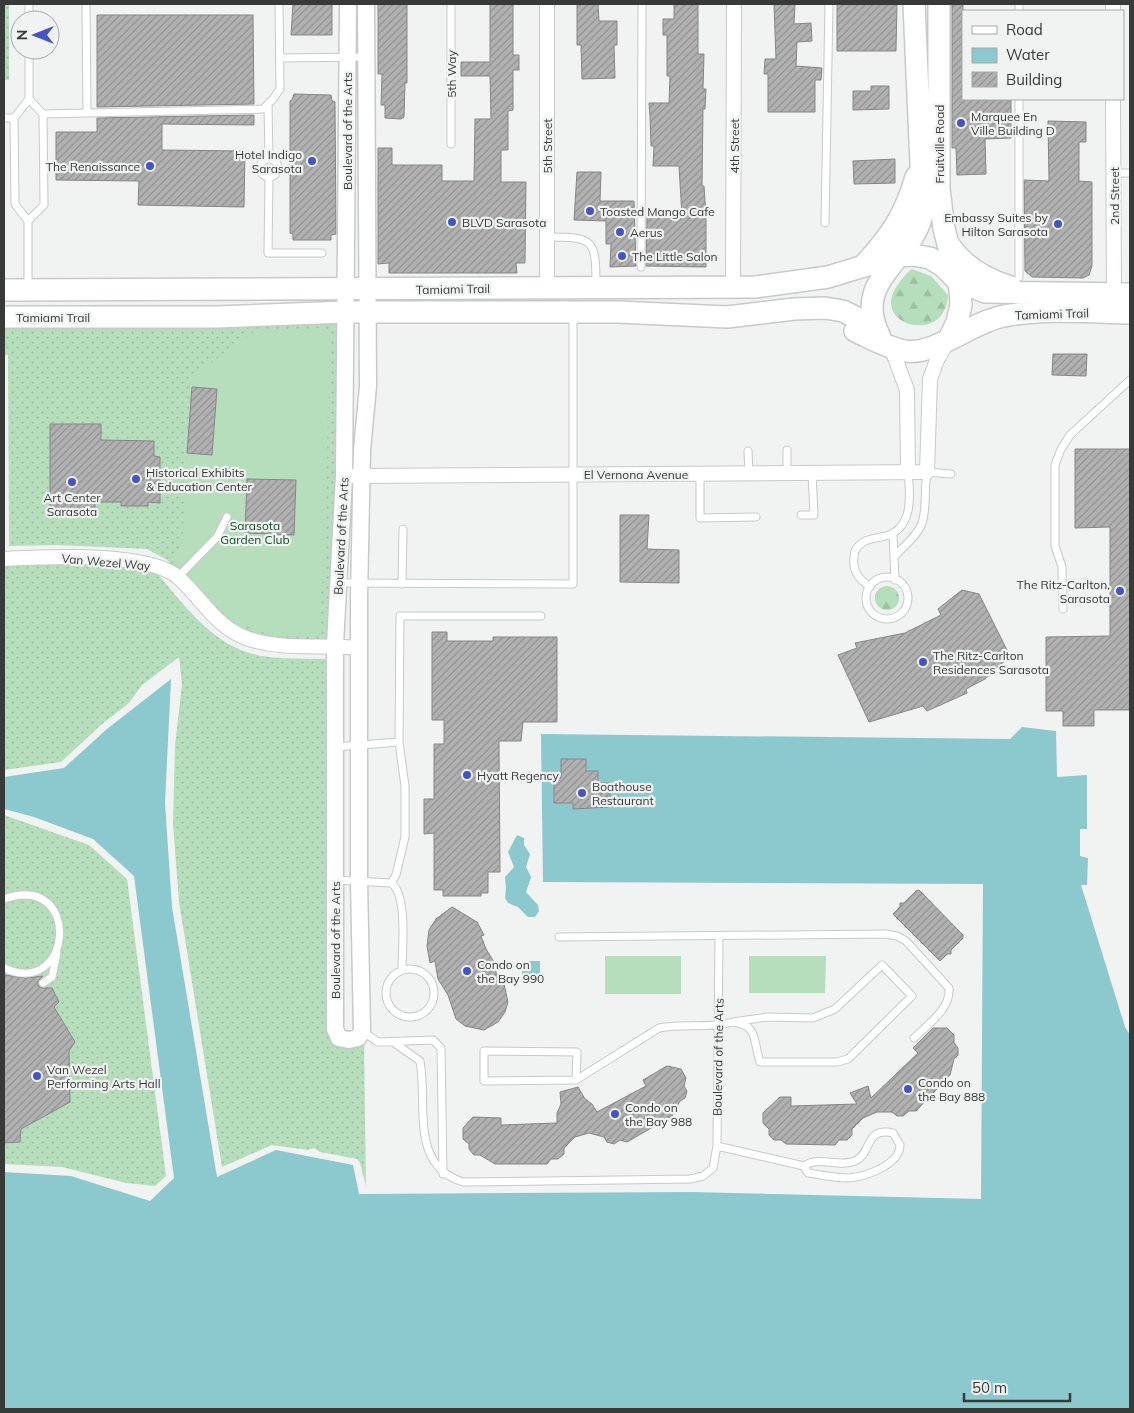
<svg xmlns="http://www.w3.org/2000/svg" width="1134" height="1413" viewBox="0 0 1134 1413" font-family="Mulish,sans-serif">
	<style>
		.grass { fill: url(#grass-dots) }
		.forest { fill: url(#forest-firs) }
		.garden { fill: #b6debc }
		.water { fill: #8cc9ce }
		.building { fill: url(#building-hatch); stroke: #878687 }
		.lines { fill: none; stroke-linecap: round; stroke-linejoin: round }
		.service-casing { stroke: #c8c9ca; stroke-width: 9 }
		.minor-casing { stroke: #c8c9ca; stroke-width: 16 }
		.tertiary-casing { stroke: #c8c9ca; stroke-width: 19 }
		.primary-casing { stroke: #c8c9ca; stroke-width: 24 }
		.service { stroke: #fff; stroke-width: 7 }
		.minor { stroke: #fff; stroke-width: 14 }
		.tertiary { stroke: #fff; stroke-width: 16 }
		.primary { stroke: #fff; stroke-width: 21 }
		.poi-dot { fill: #4453c8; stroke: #f1f2f2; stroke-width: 2 }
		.labels { text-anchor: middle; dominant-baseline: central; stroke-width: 4.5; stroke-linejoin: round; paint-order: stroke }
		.street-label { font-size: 12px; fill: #383939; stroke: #f1f2f2 }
		.poi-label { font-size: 12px; fill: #383939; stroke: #f1f2f2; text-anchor: start }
		.park-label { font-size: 12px; fill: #0f4c22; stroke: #f1f2f2 }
	</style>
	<defs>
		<pattern id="grass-dots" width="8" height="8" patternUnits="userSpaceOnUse" patternTransform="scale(1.25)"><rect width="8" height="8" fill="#b6debc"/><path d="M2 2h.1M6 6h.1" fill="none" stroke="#9dbfa2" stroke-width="1.8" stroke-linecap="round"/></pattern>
		<pattern id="forest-firs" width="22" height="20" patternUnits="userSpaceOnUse" patternTransform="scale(1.25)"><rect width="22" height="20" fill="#b6debc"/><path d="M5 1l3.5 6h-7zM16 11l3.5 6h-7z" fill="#9dbfa2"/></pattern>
		<pattern id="building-hatch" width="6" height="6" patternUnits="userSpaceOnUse" patternTransform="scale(1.25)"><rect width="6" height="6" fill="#b2b1b2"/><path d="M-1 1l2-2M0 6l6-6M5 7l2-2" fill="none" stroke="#929192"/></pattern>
	</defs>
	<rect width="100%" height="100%" fill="#f1f2f2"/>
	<path class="grass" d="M4,4H9V80H4Z
		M337,320L336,476L327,644L264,642L217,617L167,560L147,549L58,545L9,546L8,355H4V321Z
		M58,559L154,570C185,605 213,648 262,656C283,660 306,658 327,659V1020L329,1035L364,1041L366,1186L360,1163L357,1159L320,1152L314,1148L308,1150L272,1145L222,1167L179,902L173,824L175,746L182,684L179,657L142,685L129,703L102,724L61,762L4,770V562Z
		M4,815L89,845L127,879L166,1176L155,1186L126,1183L62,1167L4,1164Z"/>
	<path class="forest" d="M912,269L931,276L948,295C946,347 866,325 899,283C903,278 907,272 912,269Z
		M875 598a12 12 0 1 1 24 0a12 12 0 1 1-24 0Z"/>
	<path class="garden" d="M324,328L329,333L326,551L319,612V635L266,633L228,618L170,559L182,549L191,378L255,331Z
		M605,956H681V994H605Z
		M749,956H826L825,993H749Z"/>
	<path class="water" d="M171,679L165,803L172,907L217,1177L276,1150L353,1165L359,1194L692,1192L981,1199L983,884L543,882L541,734L1010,739L1022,727L1056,731L1057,777L1087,775V829H1080V856L1088,858L1087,885H1081L1125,1027L1130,1035V1409H4V1172L71,1176L150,1201L174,1178L134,876L93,839L34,817L4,809V777L64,768L107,729Z
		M517,835L524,838V845L530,854L526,867L531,877L526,892L538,905L539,911L535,917H528L518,907L508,903L505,898L506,889L505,877L514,867L508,852Z
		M522,961H540V979H522Z"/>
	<path class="building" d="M293,4H332V35H291Z
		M378,4H407V83H405L404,117L401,119L385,118V105H381L382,74H378Z
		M490,4H513V55H519V70H513V110L508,111V150H501V182H526L525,263H516L517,273H389V263L378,264V148H392V165H442V181H474L475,119H491L490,76H461V62H490Z
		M577,4H598L599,21H617V45H614L615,78L582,79L581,45H577Z
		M674,4H698V54H704L703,89H706L705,109H703L702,186H704L706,215V267L646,266L647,216H682L679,166H653L654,146H651L650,116L649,103H669L670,76H667V35H663V19H674Z
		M774,4H795L794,24L811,23L812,41L797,42L796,66L822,68L821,80H815V112H768V74H764L765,59H776Z
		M837,4H897L896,51H837Z
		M952,4H963V99H1011V138L985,139L986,174L957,175L956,148H952Z
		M97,15H253L254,104L97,107Z
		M871,86H889V109L853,110V91H871Z
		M294,94L331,95L332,101L335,102L336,234L331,235V240H293V234L290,233V101L292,100Z
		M254,115V125L162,124V150L245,151L244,207L138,205L139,181L56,180V132H97V118Z
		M1048,121L1086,122V142H1079V181L1092,182V266L1089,275L1083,278L1032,277L1025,271L1024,180L1049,181Z
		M895,159V183L854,184L853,161Z
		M577,172H601L600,201H634L636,266L610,267L611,244H606V221L574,220Z
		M1053,354H1087L1086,376L1052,375Z
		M192,387L217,389L212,455L187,453Z
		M50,424H101V440L154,441V456L160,457V503L148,502V506H121V502H95V509H50Z
		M1075,449H1130V710H1094V726H1063V711H1046V637L1110,636V527L1075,528Z
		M247,479L296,480L294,535L245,533Z
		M620,515H649L647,549L679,550V583L620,582Z
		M962,590L979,594L1010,656L985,679L966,689L967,693L927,711L923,706L869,722L838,655L857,648L855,643L905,633L941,615L938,609Z
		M432,632H447V641H493V637H557V722H523L521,741H499L500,872H488V893H481V896H443V890H434V833L424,834V799H434V744H444V720H432Z
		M561,759H586V771H598V783H610V807L573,809V803H554V778H561Z
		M919,890L963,935V938L951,950V954H947L940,961L893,914L900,907V903H904L916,891Z
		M452,907L477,922L484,935L481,936L486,949L494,962L498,982L503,980L508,1002L505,1012L498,1022L484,1030L465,1026L456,1019L448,995L438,979L435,961L430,963L427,946L429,930L436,919Z
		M4,975L26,978L43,976L38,981V986L43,988H52L59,1002L54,1007L75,1042L69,1051L70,1102L21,1129L20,1142L4,1143Z
		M933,1028H947L954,1035V1043L958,1048V1055L954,1059L950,1075L916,1111H909L903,1116H897L892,1112H877L863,1118L852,1129V1135L847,1140H839L835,1145L786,1144L781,1140H774L769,1135V1129L763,1123V1113L780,1097H791V1106L857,1104L850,1093L868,1086L871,1098L918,1053L913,1048Z
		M667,1066L681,1069L686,1078L684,1086L687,1091L685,1098L680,1101L672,1116L627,1142L620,1140L614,1144L607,1142L604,1137L589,1133L575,1137L564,1148V1154L558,1159H551L547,1164H495L480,1155H474L469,1149V1144L463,1139V1128L473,1117L501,1118V1125L557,1123V1113L561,1104L560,1092L578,1087L585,1099L592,1104L597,1112L646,1086L643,1080Z"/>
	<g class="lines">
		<defs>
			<path id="service" d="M29,4V20
				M86,4L87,113
				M451,4V144
				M1019,11V4
				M280,58L366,57
				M268,104L269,159
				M43,114L263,109L273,99L280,89L279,4
				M4,118H14
				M260 168a9 9 0 1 1 18 0a9 9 0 1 1-18 0Z
				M1114,173H1130
				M269,177L268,253H322
				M28,221L44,205L43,114L29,99
				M825,223L829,4
				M547,237C594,237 596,239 596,286
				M641,267L642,4
				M1019,277V99
				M28,287V221L15,204L14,118L29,99V50
				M748,451L749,474
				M700,474V518L756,517
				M787,474V450
				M801,515H814L812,473
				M893,533L895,580
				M895,556C904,546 918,535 922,523C927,509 924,488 927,472L951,474
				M178,577L217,537L227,517
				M866 598a21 21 0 1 1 42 0a21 21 0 1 1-42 0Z
				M339,583L573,584V314
				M402,584L403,529
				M870,587C856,577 851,569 855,551C861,540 870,539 881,537C913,532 911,498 908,473
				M1063,609L1062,567L1055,546V465L1061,449L1070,435L1130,380
				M335,747L399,742
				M335,880L391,883C408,894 402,950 402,970
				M391,883L396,875L405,837V786L399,742L400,616H541
				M4,899C83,871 73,1000 4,968
				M559,937L885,934L897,936L906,941L949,988C951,1009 927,1025 914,1038
				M882,965L912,996L848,1059L837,1062H760C753,1042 759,1025 733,1022L767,1017L813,1018L835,1009Z
				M386 993a24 24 0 1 1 48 0a24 24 0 1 1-48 0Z
				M43,983L52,977L57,953
				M362,1031L378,1042L433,1040L441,1048L443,1174
				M393,1042L420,1061C428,1105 409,1165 463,1182L690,1179L703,1176L713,1168L717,1146L804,1166L808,1173C821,1175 835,1178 848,1178C865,1177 900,1165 900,1145L893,1133C865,1126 872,1154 855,1161C838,1168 819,1155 804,1166
				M576,1080L577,1052L484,1051V1081L576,1080L659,1028C684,1023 709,1029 733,1022
				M717,1146L719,937"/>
			<path id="minor" d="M547,4V288
				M1113,4V11
				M1113,99L1114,294
				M733,288L734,4
				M891,347L907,390L908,473
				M352,476L927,472L930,379L937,360L948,341
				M4,559C44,557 150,551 179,578C202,599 216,627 246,638C282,651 323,644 360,648"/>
			<path id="tertiary" d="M348,4L344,476L335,645V1029L339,1038L349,1040L358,1038L362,1031L359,880V597L362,450L368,386L366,4"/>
			<path id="primary" d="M939,4V189L944,229L960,289L961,305L957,322L949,339
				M949,245C964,267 987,280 1011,287
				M864,265C891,236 905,215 916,177
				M4,290L755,287L828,277L897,256L913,255L930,258L943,266L958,281L985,292L1130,294
				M4,317H217L345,312H618L727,317L794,309L825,308L843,311L876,328
				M855,331C871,338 887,348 905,351C935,356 971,322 1004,316C1045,308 1089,312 1130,313
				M880,337C849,278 917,259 923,209L914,4"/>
		</defs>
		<use href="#service" class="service-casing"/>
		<use href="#minor" class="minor-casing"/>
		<use href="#tertiary" class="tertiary-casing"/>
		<use href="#primary" class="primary-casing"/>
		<use href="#service" class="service"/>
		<use href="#minor" class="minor"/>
		<use href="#tertiary" class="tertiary"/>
		<use href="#primary" class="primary"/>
	</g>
	<g class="poi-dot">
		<circle cx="961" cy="123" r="5"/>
		<circle cx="312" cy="161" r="5"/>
		<circle cx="150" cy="166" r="5"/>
		<circle cx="590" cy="211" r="5"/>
		<circle cx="452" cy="222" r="5"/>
		<circle cx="1058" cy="224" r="5"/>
		<circle cx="620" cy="232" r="5"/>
		<circle cx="622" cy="256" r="5"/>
		<circle cx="136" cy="479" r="5"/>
		<circle cx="72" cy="482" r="5"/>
		<circle cx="1120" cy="591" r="5"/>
		<circle cx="923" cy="662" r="5"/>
		<circle cx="467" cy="775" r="5"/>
		<circle cx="582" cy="793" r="5"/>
		<circle cx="467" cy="971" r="5"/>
		<circle cx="37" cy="1076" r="5"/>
		<circle cx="908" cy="1089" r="5"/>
		<circle cx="615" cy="1114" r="5"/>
	</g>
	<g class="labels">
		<g class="street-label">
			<text transform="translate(451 74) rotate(-90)">5th Way</text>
			<text transform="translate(347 131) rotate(-90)">Boulevard of the Arts</text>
			<text transform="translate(939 144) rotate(-90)">Fruitville Road</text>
			<text transform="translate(547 146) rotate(-90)">5th Street</text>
			<text transform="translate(734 146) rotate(-90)">4th Street</text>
			<text transform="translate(1114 196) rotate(-90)">2nd Street</text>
			<text transform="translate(453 289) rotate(-1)">Tamiami Trail</text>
			<text transform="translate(1052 314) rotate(-2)">Tamiami Trail</text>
			<text x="53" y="317">Tamiami Trail</text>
			<text x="636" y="474">El Vernona Avenue</text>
			<text transform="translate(341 536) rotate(-87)">Boulevard of the Arts</text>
			<text transform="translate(106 562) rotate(5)">Van Wezel Way</text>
			<text transform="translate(335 940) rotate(-90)">Boulevard of the Arts</text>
			<text transform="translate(718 1057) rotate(-89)">Boulevard of the Arts</text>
		</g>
		<g class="poi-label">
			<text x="971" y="116">Marquee En<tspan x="971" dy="14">Ville Building D</tspan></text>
			<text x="302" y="154" text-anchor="end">Hotel Indigo<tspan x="302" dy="14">Sarasota</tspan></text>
			<text x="140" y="166" text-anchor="end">The Renaissance</text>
			<text x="600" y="211">Toasted Mango Cafe</text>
			<text x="1048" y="217" text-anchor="end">Embassy Suites by<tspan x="1048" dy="14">Hilton Sarasota</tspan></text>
			<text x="462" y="222">BLVD Sarasota</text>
			<text x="630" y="232">Aerus</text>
			<text x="632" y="256">The Little Salon</text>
			<text x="146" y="472">Historical Exhibits<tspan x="146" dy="14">&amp; Education Center</tspan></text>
			<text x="72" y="497" text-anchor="middle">Art Center<tspan x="72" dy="14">Sarasota</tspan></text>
			<text x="1110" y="584" text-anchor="end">The Ritz-Carlton,<tspan x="1110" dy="14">Sarasota</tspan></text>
			<text x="933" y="655">The Ritz-Carlton<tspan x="933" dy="14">Residences Sarasota</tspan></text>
			<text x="477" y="775">Hyatt Regency</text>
			<text x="592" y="786">Boathouse<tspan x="592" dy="14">Restaurant</tspan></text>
			<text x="477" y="964">Condo on<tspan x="477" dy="14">the Bay 990</tspan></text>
			<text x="47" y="1069">Van Wezel<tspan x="47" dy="14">Performing Arts Hall</tspan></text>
			<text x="918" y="1082">Condo on<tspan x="918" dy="14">the Bay 888</tspan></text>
			<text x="625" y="1107">Condo on<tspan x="625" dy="14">the Bay 988</tspan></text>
		</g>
		<g class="park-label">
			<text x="255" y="525">Sarasota<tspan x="255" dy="14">Garden Club</tspan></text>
		</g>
	</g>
	<rect width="1134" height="1413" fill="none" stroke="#383939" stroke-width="10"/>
	<rect x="962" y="10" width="162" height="90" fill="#f1f2f2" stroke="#a7a8a8"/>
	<rect x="972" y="26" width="25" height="8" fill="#ffffff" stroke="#a7a8a8"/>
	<text x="1006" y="35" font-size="15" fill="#383939">Road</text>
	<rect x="972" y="48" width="25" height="15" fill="#8cc9ce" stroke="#a7a8a8"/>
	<text x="1006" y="60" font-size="15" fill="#383939">Water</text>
	<rect x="972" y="72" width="25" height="15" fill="url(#building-hatch)" stroke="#a7a8a8"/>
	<text x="1006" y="85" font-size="15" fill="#383939">Building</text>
	<g transform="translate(35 35) rotate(270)"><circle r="24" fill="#f1f2f2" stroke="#a7a8a8"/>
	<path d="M0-4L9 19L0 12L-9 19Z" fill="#4453c8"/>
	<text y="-8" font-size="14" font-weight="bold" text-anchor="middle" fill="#383939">N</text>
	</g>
	<path d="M964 1393v8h106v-8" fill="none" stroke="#383939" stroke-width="2.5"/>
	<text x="972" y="1393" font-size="15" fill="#383939" stroke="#f1f2f2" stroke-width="4" paint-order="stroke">50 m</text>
</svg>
